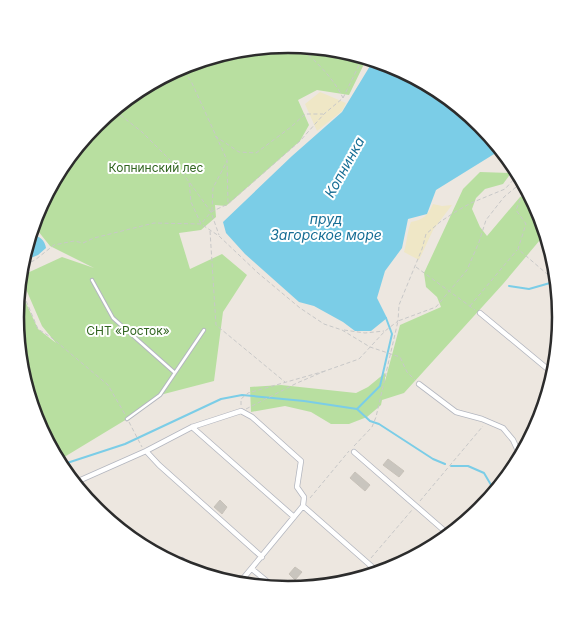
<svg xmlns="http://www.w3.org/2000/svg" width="576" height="634" viewBox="0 0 576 634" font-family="Inter,sans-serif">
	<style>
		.green { fill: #b8dfa0 }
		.sand { fill: #efe7c6 }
		.water { fill: #7bcde7 }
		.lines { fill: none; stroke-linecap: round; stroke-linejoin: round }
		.stream { stroke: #7bcde7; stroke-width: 2 }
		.building { fill: #c9c5be; stroke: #c8c2b9 }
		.lane-casing { stroke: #b3b6bf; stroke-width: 4.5 }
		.street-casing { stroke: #b3b6bf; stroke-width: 6 }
		.path { stroke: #c8c8c8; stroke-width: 1; stroke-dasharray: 4 2.5; stroke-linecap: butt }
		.lane { stroke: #fff; stroke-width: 2.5 }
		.street { stroke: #fff; stroke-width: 4.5 }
		.labels { text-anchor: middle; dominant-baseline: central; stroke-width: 4; stroke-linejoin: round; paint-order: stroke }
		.park-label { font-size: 12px; fill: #316520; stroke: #fff }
		.water-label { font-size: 14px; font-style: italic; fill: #176e95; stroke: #fff }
		.rim { fill: none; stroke: #2c2c2c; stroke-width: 2.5 }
	</style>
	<rect width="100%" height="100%" fill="#ede7e0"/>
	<path class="green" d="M288,44L366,60L349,95L317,90L298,100L309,125L300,141L226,206L215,205L216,217L201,230L179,233L190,269L222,254L247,275L223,312L214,381L160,395L127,419L61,459L36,421L15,317L20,290L38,329L56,343L42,326L22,280L23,275L62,257L94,268L50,246L38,231L32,232L36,212L95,124L184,65Z
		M480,172L511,173L503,184L485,189L476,198L472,209L480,227L487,236L520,197L528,194L540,213L545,234L503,284L404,393L382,400L381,405L367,417L349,424H331L311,412L285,406L251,412L250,387L281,385L356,393L368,387L385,373V381L400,325L441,307L437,297L426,287L424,273L463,189Z"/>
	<path class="sand" d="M320,92L346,103L342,111L317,131L305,104Z
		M433,204L442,206L452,205L433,230L419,260L404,252C407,242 407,232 411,222C423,220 428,215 433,204Z"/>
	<path class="water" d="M373,61L393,65L481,124L499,151L436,190L427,214L408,219L402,248L385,271L377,298L387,318L371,331H355L343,322L314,306L299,302L245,254L226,233L223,222L292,156L342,112Z
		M32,234C39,236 45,240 46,248L38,255L26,260Z"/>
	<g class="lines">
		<path class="stream" d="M509,286L529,289L550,283
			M357,409L370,421L379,424L433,459L445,464
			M64,464L125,444L221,399L242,395L304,401L357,409L380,386L392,334L386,318
			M451,466H468L484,473L494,490"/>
	</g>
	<path class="building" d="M388,459L404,471L399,477L383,465Z
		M355,472L370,485L365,491L350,478Z
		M220,500L227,507L222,514L214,507Z
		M295,567L302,572L295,580L289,574Z"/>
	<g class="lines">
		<defs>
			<path id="lane" d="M92,280L113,318L175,373
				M127,419L160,395L204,330"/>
			<path id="street" d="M480,313L550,371
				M419,384L456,412L482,419L503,428L513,440L519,453
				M192,427L294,517
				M146,451L159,465L262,557
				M354,452L447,533
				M76,482L146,451L192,427L241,411L252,417L301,461L297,487L304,497L303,506L241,581
				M82,491L124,530
				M303,506L378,572
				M177,565L182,560L196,572
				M252,569L274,587"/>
		</defs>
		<use href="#lane" class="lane-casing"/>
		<use href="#street" class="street-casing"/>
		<path class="path" d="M299,46C316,62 333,77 343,98
			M180,67L191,81L227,160L228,203
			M115,111L142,132L180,170L189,182L191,202L201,224L219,236L258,273L300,308L324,324L342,330L370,347L400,357L407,372L415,380
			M215,136L239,152L256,153L291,127L305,114H323
			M190,183L211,212L219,235
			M523,187L524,191L516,210L526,224L518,249L554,280
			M212,211L213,188L227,161
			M210,231L216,325L285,382
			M25,265L35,260L54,245L74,241L83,243L94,238L154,223L201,224L211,212L228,204L300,141L324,114L343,98L362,59
			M416,267L475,310
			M21,289L38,329L52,338L108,385L126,416
			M470,306L517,250
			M344,330L365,333L384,331
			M241,405V399L248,393L325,371
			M246,409L297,383L325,371L359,359L385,331L398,321L399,305L422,249L426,234L440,222L455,212L471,203L505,189L515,178H517
			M129,422L142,447
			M354,446L372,427L376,417L398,321L436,307L467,270L479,242L486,220L504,197L521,183
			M310,498L349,451
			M420,501L483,426
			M371,558L412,510"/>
		<use href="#lane" class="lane"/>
		<use href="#street" class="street"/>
	</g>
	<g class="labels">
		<g class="park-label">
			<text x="156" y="167">Копнинский лес</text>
			<text x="128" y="330">СНТ «Росток»</text>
		</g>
		<g class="water-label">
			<text transform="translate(344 167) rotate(-61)">Копнинка</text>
			<text x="326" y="218">пруд<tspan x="326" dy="16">Загорское море</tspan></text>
		</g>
	</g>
	<path d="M0 0H576V634H0ZM24 317a264 264 0 1 1 528 0a264 264 0 1 1-528 0Z" fill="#fff" fill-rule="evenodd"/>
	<path class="rim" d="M24 317a264 264 0 1 1 528 0a264 264 0 1 1-528 0Z"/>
</svg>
